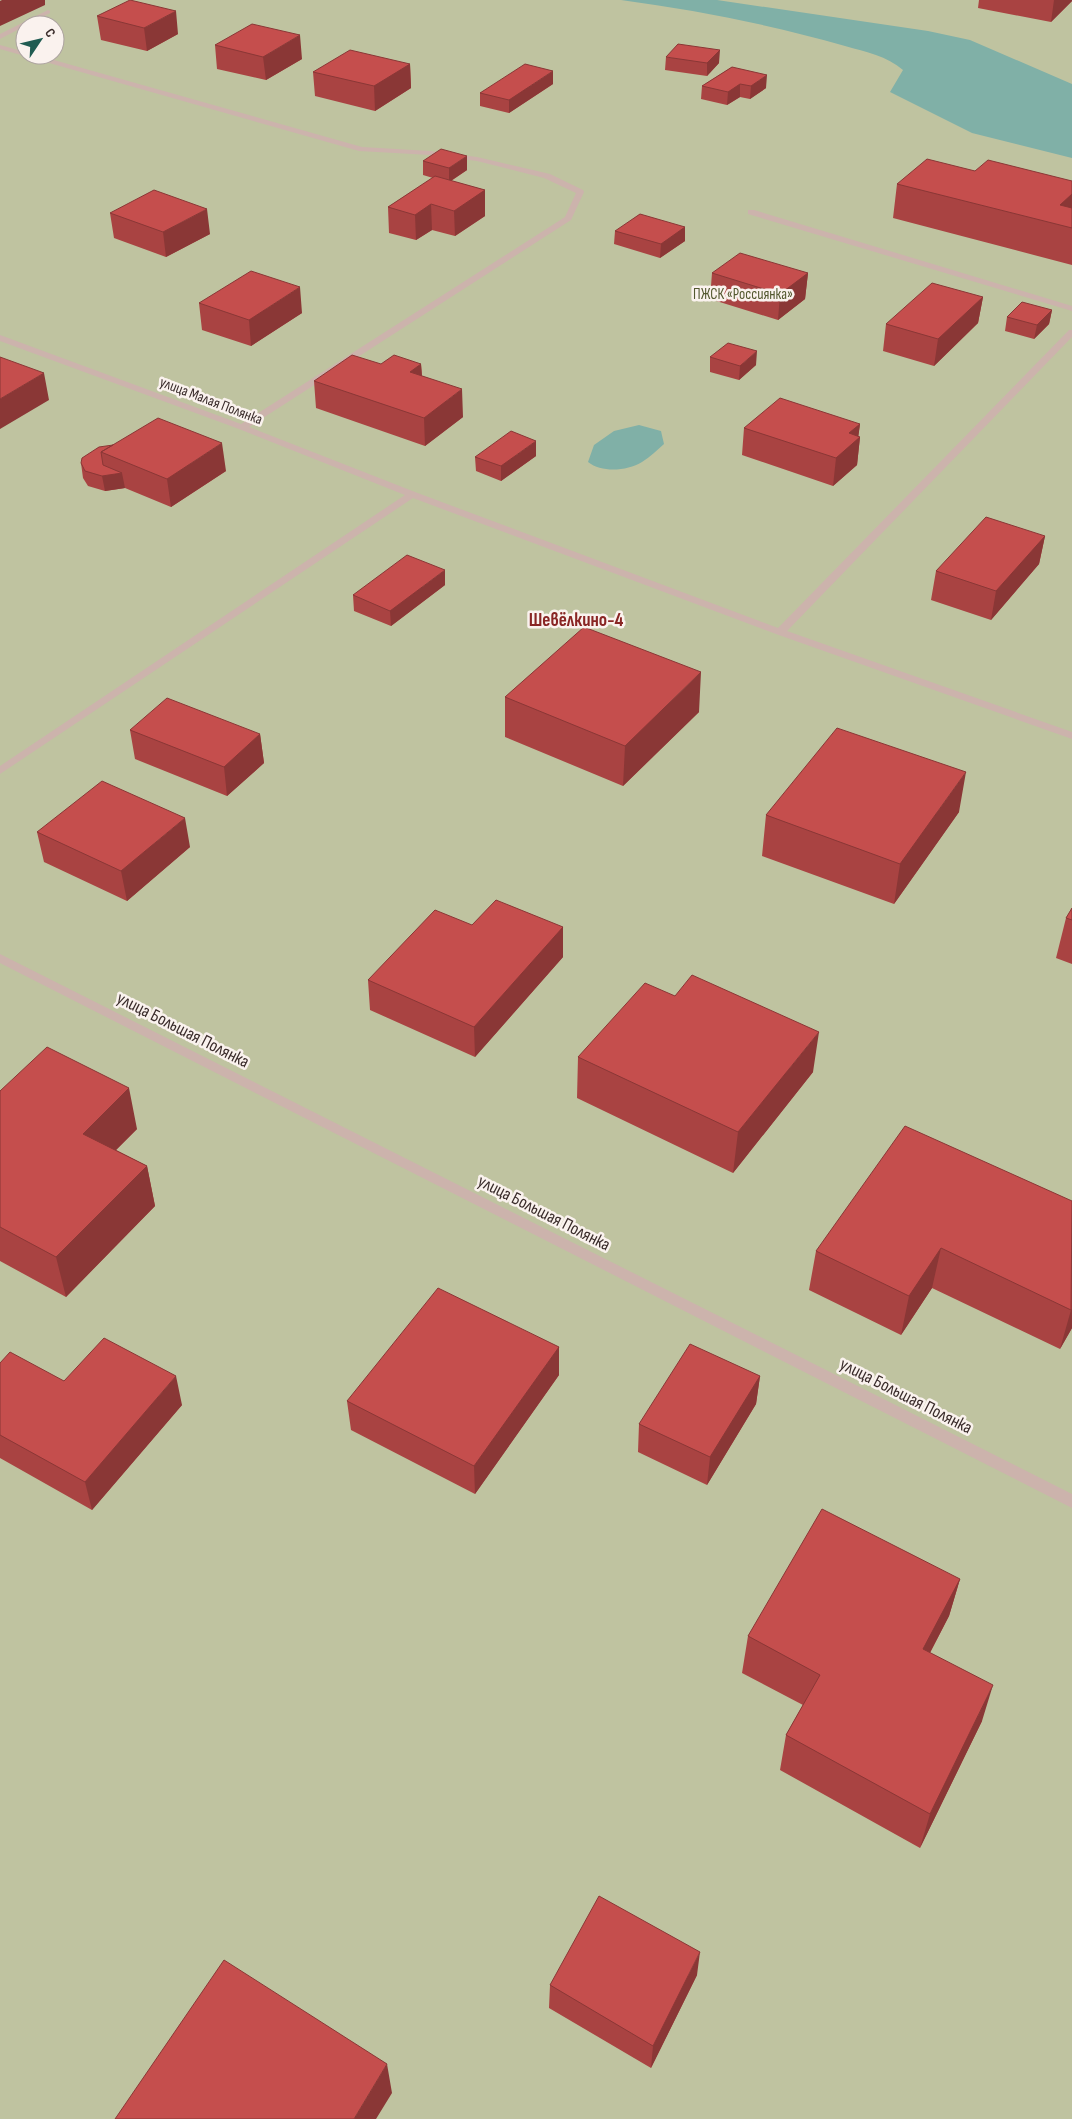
<svg xmlns="http://www.w3.org/2000/svg" width="1072" height="2119" viewBox="0 0 1072 2119" font-family="'Sofia Sans Condensed',sans-serif">
	<style>
		.green { fill: #bfc3a0; fill-rule: evenodd }
		.water { fill: #80b0a7 }
		.lines { fill: none; stroke-linecap: round; stroke-linejoin: round }
		.street { fill: #ccb3ac; fill-rule: evenodd }
		.wall { fill: #a94342 }
		.shaded-wall { fill: #8a3736 }
		.building { fill: #c54e4d; stroke: #8a3736 }
		.labels { text-anchor: middle; dominant-baseline: central; stroke-width: 5; stroke-linejoin: round; paint-order: stroke }
		.far-park-label { font-size: 15px; fill: #53582f; stroke: #faf2ee }
		.far-street-label { font-size: 15px; fill: #3a2c2b; stroke: #faf2ee }
		.street-label { font-size: 18px; fill: #3a2c2b; stroke: #faf2ee }
		.far-district-label { font-size: 19px; font-weight: bold; fill: #892524; stroke: #faf2ee }
	</style>
	<rect width="100%" height="100%" fill="#f3e6e1"/>
	<path class="green" d="M0,0H1072V2119H0ZM25,25H55V55H25Z"/>
	<path class="water" d="M621,0H717L928,31L970,40L1072,84V158L972,133L890,92L903,70C887,56 866,52 845,46C772,25 696,10 621,0Z
		M639,425L661,431L664,444C657,450 650,457 642,462C627,471 602,473 588,462L594,445L614,431Z"/>
	<g class="lines">
		<path class="street" d="M48,10L50,11V13L0,39V34Z
			M0,45L25,52V55H36L362,147L430,151L477,157L550,174L583,190L584,192L571,220L249,427L415,492L778,628L1069,330H1072V337L787,631L1072,732V739L776,634L413,498L0,774V766L405,495L239,429L0,341V335L241,424L565,217L576,193L544,178L477,161L430,155L359,151L0,49Z
			M748,210H754L1072,306V311L748,214Z
			M0,954L1072,1494V1508L0,963Z"/>
	</g>
	<path class="wall" d="M979,0H1072V1L1051,22L978,8Z
		M97,16L178,34L147,51L101,40Z
		M215,45L302,59L266,80L217,69Z
		M666,57L719,63L707,76L665,70Z
		M410,64L411,88L375,111L315,96L313,72Z
		M732,67L766,88L750,99L740,97L727,105L701,99L702,86Z
		M553,84L509,113L480,106V93Z
		M423,161L467,170L451,181L485,190V216L455,236L432,230L416,240L389,233L388,207L433,178L423,175Z
		M975,171L1072,181V265L893,218L897,184Z
		M110,213L210,234L166,257L114,238Z
		M685,227V241L660,258L614,244L615,231Z
		M712,273H808L805,299L778,320L710,299Z
		M983,297L978,323L934,366L883,351L886,324Z
		M199,303L302,313L251,346L202,330Z
		M1052,310L1049,324L1034,339L1005,331L1007,317Z
		M710,357L756,365L739,380L710,372Z
		M381,364H421L422,376L463,417L425,446L316,408L314,381Z
		M860,424L858,437H860L857,465L833,486L742,455L744,428Z
		M99,447L226,471L171,507L125,488L105,491L88,486L83,478L81,463Z
		M536,456L501,481L476,471L475,457Z
		M1045,536L1039,564L991,620L931,600L936,571Z
		M445,585L391,626L354,611L353,595Z
		M505,697L699,712L623,786L505,737Z
		M130,730L260,734L264,763L227,796L135,759Z
		M959,812L894,904L762,856L766,815Z
		M37,832L190,847L127,901L44,862Z
		M1072,908V964L1056,958L1066,918Z
		M472,925L563,927V957L475,1057L370,1010L368,980Z
		M578,1057L813,1072L733,1173L577,1098Z
		M0,1091L137,1129L116,1150L147,1166L155,1206L66,1297L0,1261Z
		M1072,1201V1328L1060,1349L932,1288L901,1335L809,1290L816,1251Z
		M559,1347V1375L475,1494L351,1430L347,1401Z
		M0,1363L64,1381L182,1405L92,1510L0,1458Z
		M760,1376L756,1404L707,1485L638,1452L639,1424Z
		M960,1579L949,1616L930,1653L982,1721L920,1848L780,1770L786,1735L803,1705L742,1673L748,1636Z
		M697,1975L651,2068L549,2008L550,1985Z"/>
	<path class="shaded-wall" d="M2,0H45V5L0,26V1Z
		M1054,0H1072V1L1051,22Z
		M176,11L178,34L147,51L144,28Z
		M300,35L302,59L266,80L263,57Z
		M720,50L719,63L707,76V63Z
		M410,64L411,88L375,111L374,86Z
		M553,71V84L509,113V100Z
		M767,75L766,88L750,99L751,86Z
		M740,84V97L727,105L728,92Z
		M467,156V170L449,182V168Z
		M485,190V216L455,236L454,211Z
		M1072,194V223L1060,205Z
		M431,204L432,230L416,240L415,215Z
		M207,209L210,234L166,257L163,232Z
		M685,227V241L660,258L661,244Z
		M808,273L805,299L778,320L780,294Z
		M300,287L302,313L251,346L249,320Z
		M983,297L978,323L934,366L938,339Z
		M1052,310L1049,324L1034,339L1037,325Z
		M757,351L756,365L739,380L740,366Z
		M421,364L423,391L410,372Z
		M44,373L49,400L0,429V399Z
		M462,389L463,417L425,446L424,418Z
		M860,424L858,439L860,437L857,465L833,486L836,458L849,433Z
		M536,441V456L501,481V466Z
		M222,443L226,471L171,507L167,479Z
		M122,473L125,488L105,491L102,476Z
		M1045,536L1039,564L991,620L996,591Z
		M445,570V585L391,626L390,611Z
		M701,672L699,712L623,786L625,746Z
		M260,734L264,763L227,796L224,767Z
		M966,772L959,812L894,904L900,864Z
		M185,818L190,847L127,901L121,871Z
		M563,927V957L475,1057L474,1027Z
		M819,1032L813,1072L733,1173L738,1132Z
		M129,1088L137,1129L92,1174L83,1134Z
		M147,1166L155,1206L66,1297L56,1257Z
		M941,1248L932,1288L901,1335L909,1296Z
		M1072,1309V1328L1060,1349L1071,1310Z
		M559,1347V1375L475,1494L474,1466Z
		M176,1376L182,1405L92,1510L85,1482Z
		M760,1376L756,1404L707,1485L710,1457Z
		M960,1579L949,1616L913,1685L923,1649Z
		M993,1685L982,1721L920,1848L930,1814Z
		M700,1952L697,1975L651,2068L653,2046Z
		M387,2064L392,2093L376,2119H354Z"/>
	<path class="building" d="M130,0L176,11L144,28L97,16Z
		M252,24L300,35L263,57L215,45Z
		M678,44L720,50L707,63L666,57Z
		M350,50L410,64L374,86L313,72Z
		M525,64L553,71L509,100L480,93Z
		M732,67L767,75L751,86L740,84L728,92L702,86Z
		M441,149L467,156L449,168L423,161Z
		M927,159L975,171L988,160L1072,181V194L1060,205L1072,208V228L897,184Z
		M435,176L485,190L454,211L431,204L415,215L388,207Z
		M154,190L207,209L163,232L110,213Z
		M640,214L685,227L661,244L615,231Z
		M740,253L808,273L780,294L712,273Z
		M251,271L300,287L249,320L199,303Z
		M932,283L983,297L938,339L886,324Z
		M1022,302L1052,310L1037,325L1007,317Z
		M728,343L757,351L740,366L710,357Z
		M352,355L381,364L394,355L421,364L410,372L462,389L424,418L314,381Z
		M0,357L44,373L0,399Z
		M780,398L860,424L849,433L860,437L836,458L744,428Z
		M158,418L222,443L167,479L101,452Z
		M511,431L536,441L501,466L475,457Z
		M113,445L101,452L103,465L122,473L102,476L85,471L81,463L82,458L99,447Z
		M986,517L1045,536L996,591L936,571Z
		M407,555L445,570L390,611L353,595Z
		M584,627L701,672L625,746L505,697Z
		M167,698L260,734L224,767L130,730Z
		M837,728L966,772L900,864L766,815Z
		M102,781L185,818L121,871L37,832Z
		M496,900L563,927L474,1027L368,980L435,910L472,925Z
		M1072,908V920L1066,918Z
		M692,975L819,1032L738,1132L578,1057L645,983L675,996Z
		M47,1047L129,1088L83,1134L147,1166L56,1257L0,1227V1091Z
		M905,1126L1072,1201L1071,1310L941,1248L909,1296L816,1251Z
		M438,1288L559,1347L474,1466L347,1401Z
		M104,1338L176,1376L85,1482L0,1435V1363L10,1352L64,1381Z
		M690,1344L760,1376L710,1457L639,1424Z
		M822,1509L960,1579L923,1649L993,1685L930,1814L786,1735L820,1675L748,1636Z
		M599,1896L700,1952L653,2046L550,1985Z
		M224,1960L387,2064L354,2119H115Z"/>
	<g class="labels">
		<g class="far-park-label">
			<text x="743" y="294">ПЖСК «Россиянка»</text>
		</g>
		<g class="far-street-label">
			<text transform="translate(211 401) rotate(21)">улица Малая Полянка</text>
		</g>
		<g class="street-label">
			<text transform="translate(183 1030) rotate(27)">улица Большая Полянка</text>
			<text transform="translate(544 1213) rotate(27)">улица Большая Полянка</text>
			<text transform="translate(906 1396) rotate(27)">улица Большая Полянка</text>
		</g>
		<g class="far-district-label">
			<text x="576" y="620">Шевёлкино-4</text>
		</g>
	</g>
	<g transform="translate(40 40) rotate(55)"><circle r="24" fill="#faf2ee" stroke="#ada3a0"/>
	<path d="M0-4L9 19L0 12L-9 19Z" fill="#205c52"/>
	<text y="-8" font-size="14" font-weight="bold" text-anchor="middle" fill="#3a2c2b">С</text>
	</g>
</svg>
